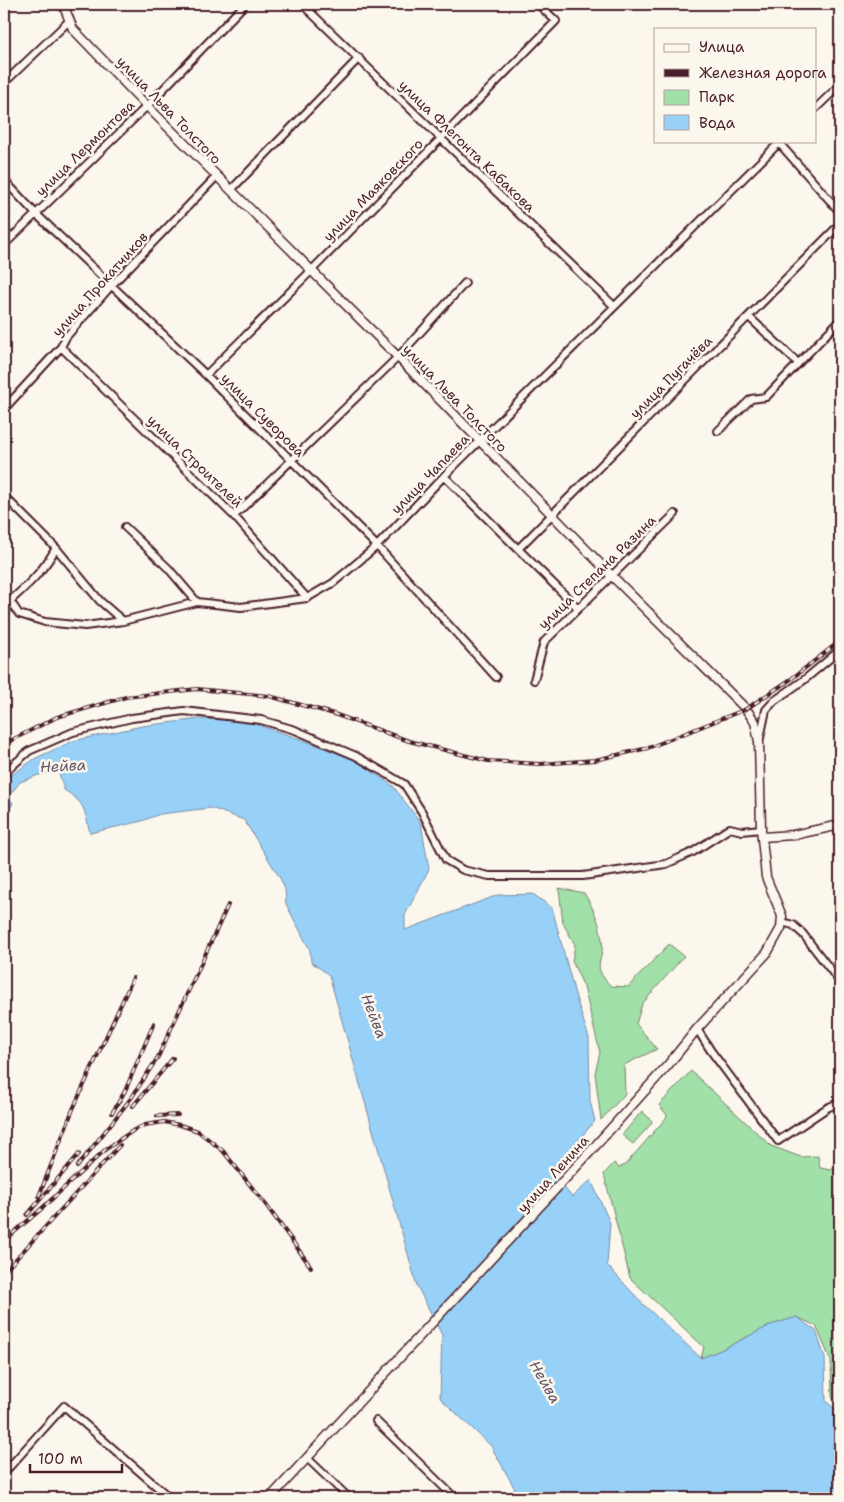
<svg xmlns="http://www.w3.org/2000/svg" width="844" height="1502" viewBox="0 0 844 1502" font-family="'Shantell Sans',sans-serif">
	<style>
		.green { fill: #a1e0a8; stroke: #76806a }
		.water { fill: #98d1f8; stroke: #798aa6 }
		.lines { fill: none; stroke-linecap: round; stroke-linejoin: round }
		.minor-casing { stroke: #4a1f2b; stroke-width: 10 }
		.major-casing { stroke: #4a1f2b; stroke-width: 11 }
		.minor { stroke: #fbf7ec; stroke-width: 6 }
		.major { stroke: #fbf7ec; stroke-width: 8 }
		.rail-casing { stroke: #4a1f2b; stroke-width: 4 }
		.rail { stroke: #fbf7ec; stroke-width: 2; stroke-dasharray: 5.5; stroke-linecap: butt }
		.labels { text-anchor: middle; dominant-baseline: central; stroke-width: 5; stroke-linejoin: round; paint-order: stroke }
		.street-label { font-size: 14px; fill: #4a1f2b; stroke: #fbf7ec }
		.water-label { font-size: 15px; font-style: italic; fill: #615468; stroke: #fbf7ec }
	</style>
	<rect width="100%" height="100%" fill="#fbf7ec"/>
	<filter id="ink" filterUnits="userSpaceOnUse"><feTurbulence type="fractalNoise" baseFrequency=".02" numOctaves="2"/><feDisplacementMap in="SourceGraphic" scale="10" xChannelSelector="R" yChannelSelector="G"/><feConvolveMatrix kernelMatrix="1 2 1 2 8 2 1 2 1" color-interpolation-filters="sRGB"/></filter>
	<g filter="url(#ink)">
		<path class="green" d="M559,888L584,893C593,908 600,922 602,940C605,963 589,964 611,986L628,987L669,944L684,956L642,1004L636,1024L657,1049L624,1065L625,1094L601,1120L595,1073L600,1053L584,987L572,961L575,945L563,923Z
			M691,1071L771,1146L801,1157L818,1156L820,1168L831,1170L840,1162V1407H838L832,1397L831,1361L816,1326L797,1317L771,1325L721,1350L701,1358L704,1347L630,1278L604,1174L614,1163L619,1168L625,1165L666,1118L667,1115L659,1105Z
			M642,1111L652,1121L651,1124L633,1144L622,1135Z"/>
		<path class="water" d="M200,719L246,721L306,741L357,761L393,786L421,823L429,869L405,915V930L498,895L533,894L552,908L576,998L589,1038L590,1101L595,1121L551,1172L572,1197L591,1180L610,1223L607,1265L643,1304L701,1358L721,1350L771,1325L797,1317L816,1331L825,1358L826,1401L840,1414V1421L833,1436L840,1441V1498H520L491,1446L440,1398L442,1335L417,1286L329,975L311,962L310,950L286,904L285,889L280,878L244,820L211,808L160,814L142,821L90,833C84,810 86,803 64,790L59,773H44L20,782L8,797L13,803L10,809L4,811V780L36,758L73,741L142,726Z"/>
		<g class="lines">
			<defs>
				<path id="minor" d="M302,4L614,306
					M4,83L69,21
					M815,109L840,85
					M779,143L840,212
					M4,180L35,213L206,375L377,546L496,677
					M231,190L359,58
					M4,245L147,106L245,4
					M749,317L798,363
					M61,347L234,516L307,598
					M206,375L311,271L556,21L538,4
					M4,409L61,347L66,337L111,286L217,176
					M718,431L751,399L766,397L840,320
					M444,476L578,608
					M4,496L56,548L100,601L123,621
					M234,516L398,357L465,283
					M125,527L168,568L197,602
					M519,548L840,224
					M4,599L8,598L19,614L45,622L85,626L123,621L197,602L241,607L307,598L333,583L377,546L444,476L781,141
					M10,601C28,585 44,570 56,548
					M534,680L544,642L675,514
					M760,738L766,710L774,701L804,680L840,650
					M4,773L29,751L73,732L132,718L184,711L261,720L295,730L356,756L404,784L422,812L446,860L463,870L489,876H583L666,864L693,852L730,828L742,831L761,829
					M782,922L793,925L803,934L840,982
					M697,1029L711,1051L778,1141L827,1108L840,1102
					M376,1421L455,1498
					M307,1458L349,1498
					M4,1473L64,1406L170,1498"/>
				<path id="major" d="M63,4L73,29L147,106L398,357L612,576L746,709L755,722L759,742L761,829L766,877L782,916L781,928L767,953L697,1029L668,1065L588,1154L270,1498
					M762,837L793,835L840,825"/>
			</defs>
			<use href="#minor" class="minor-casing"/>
			<use href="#major" class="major-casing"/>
			<use href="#minor" class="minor"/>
			<use href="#major" class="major"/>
			<defs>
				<path id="rail" d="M4,744L57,717L126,697L197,689L269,696L334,714L409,741L488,761L540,764L595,760L648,748L746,709L791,679L840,641
					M133,1106L173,1058
					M112,1113L125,1091L154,1023
					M157,1116L178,1115
					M77,1167L132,1097L158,1057L228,905
					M39,1196L73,1109L133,978
					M27,1215L79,1154
					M4,1241L39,1211L106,1149L134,1130L145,1125L164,1122L180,1125L198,1131L223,1151L266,1205L311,1267
					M4,1272L120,1145"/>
			</defs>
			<use href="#rail" class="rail-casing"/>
			<use href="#rail" class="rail"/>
		</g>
	</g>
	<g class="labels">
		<g class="street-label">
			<text transform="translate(169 110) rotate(46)">улица Льва Толстого</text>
			<text transform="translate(467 146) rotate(44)">улица Флегонта Кабакова</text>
			<text transform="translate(85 148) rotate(-44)">улица Лермонтова</text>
			<text transform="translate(373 190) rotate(-46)">улица Маяковского</text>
			<text transform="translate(100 284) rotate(-48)">улица Прокатчиков</text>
			<text transform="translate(671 377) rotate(-45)">улица Пугачёва</text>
			<text transform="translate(455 398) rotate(46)">улица Льва Толстого</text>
			<text transform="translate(263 415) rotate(45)">улица Суворова</text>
			<text transform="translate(195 461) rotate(44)">улица Строителей</text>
			<text transform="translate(430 474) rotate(-46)">улица Чапаева</text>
			<text transform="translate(597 572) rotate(-44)">улица Степана Разина</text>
			<text transform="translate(553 1174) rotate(-48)">улица Ленина</text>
		</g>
		<g class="water-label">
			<text transform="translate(63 766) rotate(-3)">Нейва</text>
			<text transform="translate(374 1016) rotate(69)">Нейва</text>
			<text transform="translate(545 1382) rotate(60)">Нейва</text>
		</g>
	</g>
	<rect width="844" height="1502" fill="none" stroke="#fbf7ec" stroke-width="20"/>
	<rect x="10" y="10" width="824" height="1482" fill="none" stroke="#4a1f2b" stroke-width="2" filter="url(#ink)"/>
	<rect x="654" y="28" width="162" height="115" fill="#fbf7ec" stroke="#b4a19f"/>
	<rect x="664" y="44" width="25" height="8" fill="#fbf7ec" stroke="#b4a19f"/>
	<text x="699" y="52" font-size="15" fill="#4a1f2b">Улица</text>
	<rect x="664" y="69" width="25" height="8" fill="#4a1f2b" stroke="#b4a19f"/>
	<text x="699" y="78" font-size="15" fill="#4a1f2b">Железная дорога</text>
	<rect x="664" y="90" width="25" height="15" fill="#a1e0a8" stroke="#b4a19f"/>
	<text x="699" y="102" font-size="15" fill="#4a1f2b">Парк</text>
	<rect x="664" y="115" width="25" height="15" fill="#98d1f8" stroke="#b4a19f"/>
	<text x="699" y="128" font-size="15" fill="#4a1f2b">Вода</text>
	<path d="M30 1464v8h92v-8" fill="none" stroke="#4a1f2b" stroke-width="2.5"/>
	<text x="38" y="1464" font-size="15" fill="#4a1f2b" stroke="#fbf7ec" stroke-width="4" paint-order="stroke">100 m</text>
</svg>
